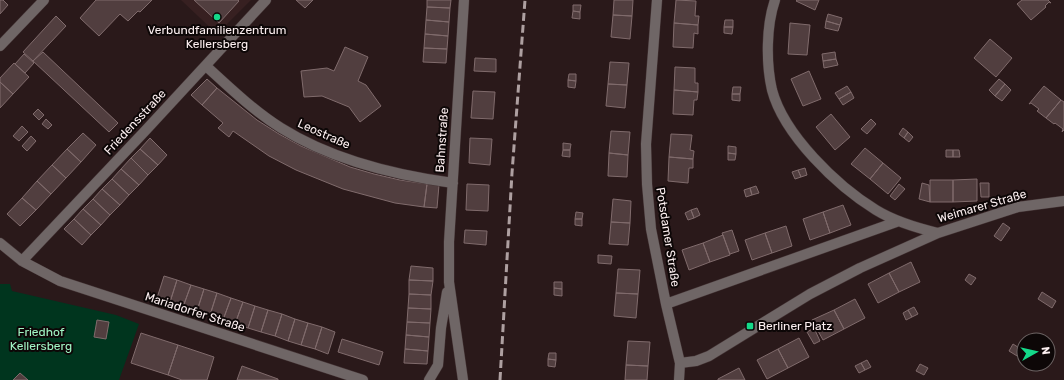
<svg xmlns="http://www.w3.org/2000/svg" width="1064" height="380" viewBox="0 0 1064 380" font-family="Rubik,sans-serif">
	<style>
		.built { fill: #372021 }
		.green { fill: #00351e }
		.building { fill: #513e3f; stroke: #806b6c }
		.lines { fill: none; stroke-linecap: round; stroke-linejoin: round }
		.minor-casing { stroke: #433334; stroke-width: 11 }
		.minor { stroke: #6f6666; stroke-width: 10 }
		.rail { stroke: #aea0a1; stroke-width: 3; stroke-dasharray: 8 4; stroke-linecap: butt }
		.poi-dot { fill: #14d989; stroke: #0d0707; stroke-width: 1.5 }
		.labels { text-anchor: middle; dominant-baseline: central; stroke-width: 4; stroke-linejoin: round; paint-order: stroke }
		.poi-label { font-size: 12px; fill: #fceff0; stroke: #0d0707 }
		.street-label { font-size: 12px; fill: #fceff0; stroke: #0d0707 }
		.park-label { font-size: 12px; fill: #a1f6c5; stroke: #0d0707 }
	</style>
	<rect width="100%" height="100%" fill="#2a191a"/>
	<path class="built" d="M181,0H251L217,34Z"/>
	<path class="green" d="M0,284H10L12,291L116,315L139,324L119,380H0Z"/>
	<path class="building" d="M0,0H3L8,5L0,14Z
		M96,0H152L140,12L138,11L128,21L120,14L99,36L80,18Z
		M194,0H238L239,1L219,23Z
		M296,0H313L305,8Z
		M427,0H451L450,8L427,7Z
		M614,0H633L632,16L613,15Z
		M676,0L696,1L695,16H699L698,25L674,23Z
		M797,0H819L815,10L796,1Z
		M1022,0H1048L1051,3L1049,2L1045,6L1046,7L1031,20L1017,4Z
		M573,5H581L580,12L573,11Z
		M427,7L450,8L449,22L426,20Z
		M573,11L580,12V19L572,18Z
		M828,14L842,18L840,25L826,21Z
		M613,15L632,16L630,39L611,37Z
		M56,16L66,26L33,61L23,52Z
		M426,20L449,22L448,36L425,34Z
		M725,20H733V27H724Z
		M826,21L840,25L838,31L825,28Z
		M674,23L698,25V34L694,33L693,48L673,47Z
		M790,23L810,25L807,55L788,54Z
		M724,27H733L732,34L724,33Z
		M425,34L448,36L447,49L424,48Z
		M990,39L1012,58L996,77L974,58Z
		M345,47L368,57L358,81L366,85L381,106L360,122L349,107L322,96L304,97L301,71L327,68L334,71Z
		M424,48L447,49L446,63L423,62Z
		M43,52L118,123L109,132L33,61Z
		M835,52L836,59L823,61L822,54Z
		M24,54L34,63L25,73L15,64Z
		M475,58L496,59V72L474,71Z
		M836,59L838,65L824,68L823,61Z
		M610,62L629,63L627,85L608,84Z
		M14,63L29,77L13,94L0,82V78Z
		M675,67L695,68V83H698V92L674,90Z
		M809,71L821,99L803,106L791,79Z
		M569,74H576V81L568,80Z
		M207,79L217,88L202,105L191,95Z
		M999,79L1005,84L995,96L989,90Z
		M568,80L576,81L575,88L568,87Z
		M0,82L13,94L0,108Z
		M608,84L627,85L625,108L606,106Z
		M1005,84L1011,90L1002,101L995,96Z
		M847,86L851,92L839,99L835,93Z
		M1044,86L1061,100L1046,118L1037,111L1039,109L1031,103L1029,104Z
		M733,87H741L740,94H732Z
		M217,88L257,120L279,134L301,146L350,167L374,174L400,180L427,184L424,207L395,203L343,189L296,170L269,156L233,131L229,137L218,128L223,123L202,105Z
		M674,90L698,92L697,100H694L693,115L673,114Z
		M473,91L495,92L493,119L471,118Z
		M851,92L854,98L843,105L839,99Z
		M732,94H740V101L732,100Z
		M1061,100L1064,102V130L1062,132L1063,129L1055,123L1054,124L1046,118Z
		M38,109L44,115L39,120L33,114Z
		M831,114L850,137L835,150L816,127Z
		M46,119L52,125L48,129L42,124Z
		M871,119L876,124L867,134L861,129Z
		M22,126L28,132L19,141L13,136Z
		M903,128L908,132L904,138L899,134Z
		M611,131L630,132L628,155L609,153Z
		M908,132L913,137L909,142L904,138Z
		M83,133L96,145L81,162L67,149Z
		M671,134L692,135L690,150L694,151L693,159L669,157Z
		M31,136L36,141L27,151L22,146Z
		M150,138L167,155L158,165L140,149Z
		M470,138L492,139L490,165L469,163Z
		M563,143L571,144L570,150H563Z
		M728,146L736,147V154L728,153Z
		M865,148L883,163L870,179L851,164Z
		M67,149L81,162L66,178L52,165Z
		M140,149L158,165L148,175L131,158Z
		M563,150H570V157L562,156Z
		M946,150H953V157H946Z
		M953,150H959L960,157H953Z
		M609,153L628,155L627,177L608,176Z
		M728,153L736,154L735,160H728Z
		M669,157L693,159V168H689L688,183L668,181Z
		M131,158L148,175L139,185L121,169Z
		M883,163L901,178L888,194L870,179Z
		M52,165L66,178L51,194L37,181Z
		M805,168L807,175L801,177L798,170Z
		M121,169L139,185L129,195L112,179Z
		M798,170L801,177L795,179L792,172Z
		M112,179L129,195L120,205L102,189Z
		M977,179V201L953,202V180Z
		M930,180H953V202H930Z
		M37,181L51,194L36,210L22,198Z
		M922,183L929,185L930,202L919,199Z
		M980,183H989V197H981Z
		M427,184L439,185L437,208L424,207Z
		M467,184L489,185L488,211L466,210Z
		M899,184L905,189L895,200L890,196Z
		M756,186L759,193L752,195L750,188Z
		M750,188L752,195L746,197L744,190Z
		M102,189L120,205L110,215L93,199Z
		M22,198L36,210L20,226L7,214Z
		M93,199L110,215L101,225L83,209Z
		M613,199L631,201L630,223L611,222Z
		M843,205L851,225L830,233L823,212Z
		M697,208L700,215L694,218L691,210Z
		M83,209L101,225L91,235L74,219Z
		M691,210L694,218L688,220L685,213Z
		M576,212L583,213L582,219H575Z
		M823,212L830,233L810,240L803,219Z
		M74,219L91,235L82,245L64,229Z
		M575,219H582V226L575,225Z
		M611,222L630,223L628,245L609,244Z
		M1003,223L1010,228L1001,241L994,236Z
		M786,226L792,246L772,253L765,233Z
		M465,230L487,231L486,245L464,243Z
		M732,230L739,251L730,254L722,233Z
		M765,233L772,253L752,260L745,240Z
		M723,235L730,255L710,262L703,243Z
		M703,243L710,262L689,270L682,250Z
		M598,255L612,256L611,264L598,263Z
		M911,262L920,282L899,292L889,273Z
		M411,266L433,268V281L409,280Z
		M618,269L640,270L638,294L616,293Z
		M889,273L899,292L878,303L868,284Z
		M969,274L976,278L971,285L965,280Z
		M164,276L177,280L170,302L157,298Z
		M177,280L191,285L183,307L170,302Z
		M409,280L433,281L431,295L409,294Z
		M554,282H562V289L554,288Z
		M191,285L204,289L197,311L183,307Z
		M554,288L562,289V296L554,295Z
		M204,289L217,293L210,315L197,311Z
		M1042,292L1056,301L1052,308L1038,299Z
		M217,293L231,298L223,320L210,315Z
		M616,293L638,294L636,318L614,316Z
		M409,294L431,295V309L408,308Z
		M231,298L243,302L235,324L223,320Z
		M855,299L865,318L844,329L834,310Z
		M243,302L255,306L248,328L235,324Z
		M255,306L268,310L261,332L248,328Z
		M914,307L918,314L912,317L908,310Z
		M408,308L431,309L430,323L407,322Z
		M268,310L282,314L275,336L261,332Z
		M834,310L844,329L823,340L812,320Z
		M908,310L912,317L906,320L903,313Z
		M282,314L295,319L288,341L275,336Z
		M295,319L308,323L301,345L288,341Z
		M97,320L109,322L106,339L94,337Z
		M407,322L430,323L429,337L406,335Z
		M308,323L322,327L315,349L301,345Z
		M322,327L335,332L328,354L315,349Z
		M814,328L820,341L814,344L807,332Z
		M141,333L178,345L168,375L131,363Z
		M406,335L429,337L428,351L405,349Z
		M799,338L809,357L788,368L778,349Z
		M342,339L383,352L379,365L338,352Z
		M628,341L650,342L648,366L626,365Z
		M1013,344L1024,351V356L1022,359L1009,351Z
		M178,345L214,357L207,380H182L168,375Z
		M405,349L428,351L427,364L404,363Z
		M778,349L788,368L767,379L757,360Z
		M549,353H556V360L548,359Z
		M548,359L556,360L555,367L548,366Z
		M867,360L871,367L865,370L861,363Z
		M861,363L865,370L859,373L855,366Z
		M920,364L928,368L924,375L916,371Z
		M626,365L648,366L647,380H625Z
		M242,366L278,379V380H237Z
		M739,368L745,380H718V379Z
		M20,373L28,380H13Z"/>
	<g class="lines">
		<defs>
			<path id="minor" d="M657,0L646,144L647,184L651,229L666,304L680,363L679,380
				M775,0C766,26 766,64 772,90C784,135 837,186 876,210C894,221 917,228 938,233
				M0,46L44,0
				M206,66C230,88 254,111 281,128C332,160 394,175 453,183
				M0,243L22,261L60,281L363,380
				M22,261L145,131L266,0
				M666,304L899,221
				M680,363L696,361L709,356L810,294L860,268L938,233L1018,207L1064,201
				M429,380L438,365L441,328L447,292
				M463,380L449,282V242L464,0"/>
		</defs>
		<use href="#minor" class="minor-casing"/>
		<use href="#minor" class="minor"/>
		<path class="rail" d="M500,380L512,173L525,0"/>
	</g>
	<g class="poi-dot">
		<circle cx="217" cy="17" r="4"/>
		<rect x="746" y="322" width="8" height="8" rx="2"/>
	</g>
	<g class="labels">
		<g class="poi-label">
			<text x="217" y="30">Verbundfamilienzentrum<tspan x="217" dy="14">Kellersberg</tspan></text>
			<text x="758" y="326" text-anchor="start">Berliner Platz</text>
		</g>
		<g class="street-label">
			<text transform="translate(135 122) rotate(-47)">Friedensstraße</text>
			<text transform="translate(324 134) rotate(24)">Leostraße</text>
			<text transform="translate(442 140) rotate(-86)">Bahnstraße</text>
			<text transform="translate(982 206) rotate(-16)">Weimarer Straße</text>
			<text transform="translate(668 237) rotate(81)">Potsdamer Straße</text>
			<text transform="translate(195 312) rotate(18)">Mariadorfer Straße</text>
		</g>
		<g class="park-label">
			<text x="41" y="332">Friedhof<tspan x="41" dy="14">Kellersberg</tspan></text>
		</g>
	</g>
	<g transform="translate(1036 352) rotate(82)"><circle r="19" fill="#0d0707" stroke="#6d6464"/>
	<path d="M0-3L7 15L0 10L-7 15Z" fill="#14d989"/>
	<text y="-6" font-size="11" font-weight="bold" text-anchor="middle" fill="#fceff0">N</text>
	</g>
</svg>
